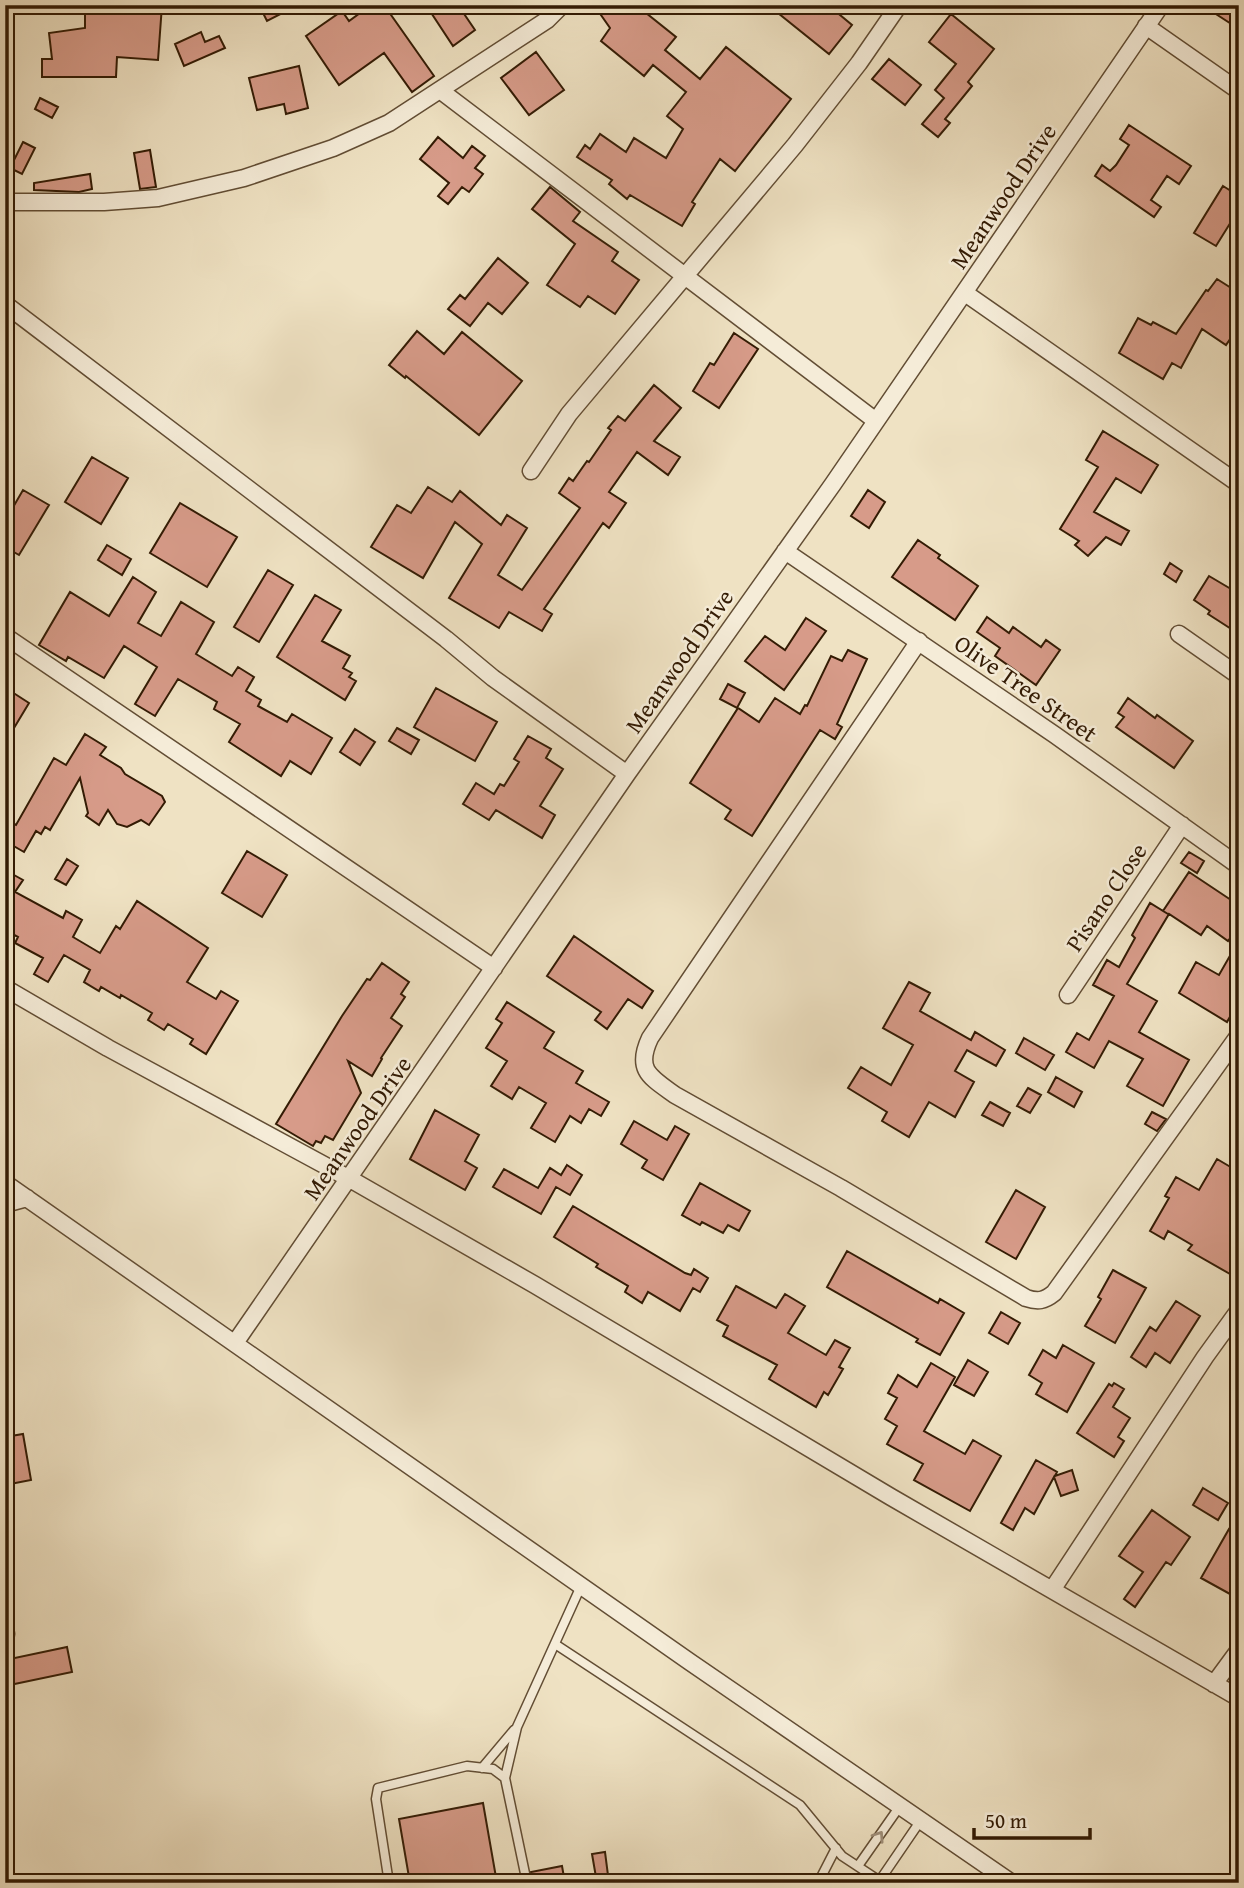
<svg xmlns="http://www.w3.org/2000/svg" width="1244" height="1888" viewBox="0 0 1244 1888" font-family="'Gentium Book Plus',serif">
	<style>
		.building { fill: #d79b89; stroke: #331b04; stroke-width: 2 }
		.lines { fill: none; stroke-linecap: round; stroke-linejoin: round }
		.service-casing { stroke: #624d34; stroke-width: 11 }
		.minor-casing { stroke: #624d34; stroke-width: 19 }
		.service { stroke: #f5ecd8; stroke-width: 8 }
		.minor { stroke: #f5ecd8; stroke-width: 16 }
		.oneway { stroke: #9e8e79 }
		.labels { text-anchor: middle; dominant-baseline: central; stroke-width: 5; stroke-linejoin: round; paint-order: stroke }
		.street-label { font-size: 24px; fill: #331b04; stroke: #f5ecd8 }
	</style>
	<rect width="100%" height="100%" fill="#efe2c3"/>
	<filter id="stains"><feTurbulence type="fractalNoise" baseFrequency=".00286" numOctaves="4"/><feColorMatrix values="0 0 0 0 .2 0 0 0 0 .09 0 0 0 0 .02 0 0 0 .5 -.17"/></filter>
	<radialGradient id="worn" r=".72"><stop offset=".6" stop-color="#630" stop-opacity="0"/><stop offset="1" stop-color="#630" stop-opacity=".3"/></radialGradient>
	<path class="building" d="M85,5H162L158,60L117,57L116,77H42V59H52L49,33L85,28Z
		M259,5H298L267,21Z
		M371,5H384L434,76L412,92L384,53L339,85L306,36L342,11L349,21Z
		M426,5H458L475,30L453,46Z
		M594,5H636L676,37L665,50L700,79L726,47L791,99L735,171L720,159L692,202L695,204L682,226L630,195L627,199L609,184L612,180L577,157L585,145L590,149L600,134L626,152L634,138L666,158L683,129L667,116L686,92L653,65L644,76L601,41L610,28Z
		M768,5H828L852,25L829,54Z
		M1202,5H1239V29Z
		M951,14L994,49L968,82L972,86L945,119L950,123L938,137L922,124L944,98L935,90L956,64L929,42Z
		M201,32L205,42L219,36L225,48L184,66L175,44Z
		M536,52L564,90L529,115L501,78Z
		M889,59L921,85L905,105L872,79Z
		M299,66L308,108L286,114L284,104L257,110L249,78Z
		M40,98L58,107L52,118L35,109Z
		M1129,125L1191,166L1179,184L1167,176L1151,200L1161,207L1154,217L1095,176L1102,165L1110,171L1116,165L1129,145L1120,139Z
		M438,137L463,158L472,146L485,156L475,168L483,174L469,192L462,187L448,204L438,196L449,183L420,159Z
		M23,142L35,148L22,174L10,168Z
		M150,150L156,187L140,189L134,153Z
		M90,174L92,189L79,192L34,190V183Z
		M1223,186L1239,196V209L1216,246L1194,233Z
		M550,187L580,212L573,221L618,252L612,261L639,280L615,314L588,296L580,307L547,285L575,244L532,209Z
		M498,258L528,283L502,314L488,303L470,326L448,309L460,295L465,299Z
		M1217,279L1239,293V314L1234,322L1239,326L1226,345L1202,329L1181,368L1172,363L1163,379L1119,353L1138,318L1151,325L1153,322L1176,334L1206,290L1208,291Z
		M417,331L444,354L462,332L522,381L479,435L406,376L405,378L389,365Z
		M734,333L758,349L719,408L693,391L710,363L714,365Z
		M654,385L681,408L654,441L680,457L668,475L637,452L609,492L626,503L609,528L603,523L544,609L552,614L542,631L509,612L499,628L449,598L482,544L455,522L423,578L371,547L397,505L411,513L428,487L452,502L460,491L501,525L507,515L527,528L498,575L522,590L580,508L559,493L569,478L573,481L587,461L589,462L611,430L608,428L618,416L625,421Z
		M1103,431L1158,465L1141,493L1116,478L1094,512L1129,531L1121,545L1106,537L1088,556L1075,545L1079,541L1060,529L1098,467L1086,460Z
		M92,457L128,478L101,524L65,502Z
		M23,490L49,505L19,555L5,547V506L12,509Z
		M868,490L885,502L869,528L851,516Z
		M180,503L237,537L207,587L150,553Z
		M918,540L940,555L938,558L978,586L955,620L892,577Z
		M107,545L131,559L122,575L98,560Z
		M1170,563L1182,571L1176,582L1164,574Z
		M268,570L293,585L259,642L234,627Z
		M1209,576L1231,589L1239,577V634L1208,614L1210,611L1194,600Z
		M133,577L156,592L138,623L161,636L181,602L214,622L196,654L232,676L238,667L254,677L246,691L261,700L258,706L287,722L292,714L332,738L311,774L290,761L281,776L229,742L240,724L214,709L217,702L178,679L155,716L135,704L157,667L124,646L104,678L68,657L66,661L39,645L70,592L109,616Z
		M315,595L341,610L322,641L350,656L343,668L352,673L349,677L356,681L345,700L277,657Z
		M987,617L1009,633L1013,627L1041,647L1046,640L1060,650L1036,685L995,656L1000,648L977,632Z
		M806,618L826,631L784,690L745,661L765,636L785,650Z
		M848,650L867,659L837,724L842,727L835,739L820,730L752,836L725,819L731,810L690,783L738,708L759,722L775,698L800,714L805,705L807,706L831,656L842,661Z
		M728,684L745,693L737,708L720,699Z
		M436,688L497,722L475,761L414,727Z
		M12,692L29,703L5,743V703Z
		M1128,698L1155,718L1157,715L1193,741L1174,768L1116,727L1124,717L1118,713Z
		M397,728L419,740L411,754L389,741Z
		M355,729L375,742L360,765L340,752Z
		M85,734L106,747L100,755L121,768L125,774L162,796L165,802L149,825L141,820L127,827L117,824L108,810L99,825L86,816L88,813L80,778L50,830L45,827L41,834L36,831L24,852L5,841V819L16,825L54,758L66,765Z
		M528,736L551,749L546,758L563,769L540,806L555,815L542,838L496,810L489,820L463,804L476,783L494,794L500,784L504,786L519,762L514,759Z
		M247,851L287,875L262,917L222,893Z
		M1189,852L1204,861L1197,873L1181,863Z
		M67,859L78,866L66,885L55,879Z
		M5,870L23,880L15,892L63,918L66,911L82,920L73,937L100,953L116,926L120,929L137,901L208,948L187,982L216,999L221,991L238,1001L206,1054L190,1044L193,1039L168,1024L164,1030L148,1020L152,1013L121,995L120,998L101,987L99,991L84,982L90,970L64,955L48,982L34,974L43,958L15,943L18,937L5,930Z
		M1189,872L1231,900L1239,889V926L1228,941L1207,926L1201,935L1169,914L1127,984L1157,1001L1139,1032L1189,1060L1163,1106L1127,1086L1143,1059L1109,1041L1094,1068L1066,1052L1077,1033L1089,1040L1114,996L1093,985L1107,960L1119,967L1135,938L1132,935L1150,903L1168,914L1163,911Z
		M574,936L653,991L642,1008L628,999L607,1029L595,1020L601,1012L547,976Z
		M1239,940V1001L1227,1022L1179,993L1196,962L1219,975Z
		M382,963L409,982L401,994L405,997L391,1018L402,1026L381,1058L382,1059L372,1076L348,1061L361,1093L333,1140L325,1136L321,1143L316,1141L313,1146L276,1124L342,1016L367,979L370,980Z
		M909,982L930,993L920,1011L971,1040L975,1032L1005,1050L996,1066L967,1050L955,1071L974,1082L955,1117L929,1102L909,1137L882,1121L887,1112L848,1088L861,1067L891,1085L913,1045L883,1028Z
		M507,1002L554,1032L544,1048L583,1071L576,1083L609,1102L601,1116L589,1109L581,1123L570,1116L555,1142L531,1128L546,1103L519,1087L512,1099L491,1086L507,1061L486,1048L502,1023L496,1019Z
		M1024,1038L1054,1055L1045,1070L1016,1053Z
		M1056,1077L1082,1092L1074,1107L1048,1092Z
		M1028,1088L1041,1095L1030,1113L1017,1106Z
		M990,1102L1010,1113L1003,1126L982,1115Z
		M435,1110L479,1135L465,1161L477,1168L465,1190L410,1159Z
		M1152,1112L1166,1119L1157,1131L1145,1124Z
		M634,1121L667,1140L675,1126L689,1134L663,1180L642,1168L647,1160L621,1144Z
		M1217,1159L1239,1172V1260L1230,1274L1188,1250L1192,1245L1168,1231L1164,1239L1150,1231L1169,1198L1165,1196L1176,1177L1199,1190Z
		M567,1165L582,1175L570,1195L556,1187L541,1214L493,1187L504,1169L538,1188L550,1168L561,1175Z
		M700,1183L750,1211L739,1231L728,1225L723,1233L702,1222L700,1225L682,1215Z
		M1016,1190L1045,1207L1016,1259L986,1242Z
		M573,1206L685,1273L691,1275L694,1269L708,1278L700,1292L693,1288L680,1311L648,1292L642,1303L625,1292L628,1286L596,1267L598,1264L554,1237Z
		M847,1251L938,1303L940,1299L964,1313L940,1355L916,1342L918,1339L827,1287Z
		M1113,1270L1146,1288L1115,1343L1085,1326L1101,1299L1098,1297Z
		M736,1286L776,1308L785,1294L805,1306L788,1333L826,1355L835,1340L850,1348L839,1367L843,1369L828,1395L824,1392L816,1407L769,1379L777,1365L723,1336L728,1326L717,1320Z
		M1176,1301L1200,1316L1170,1363L1155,1353L1146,1367L1131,1357L1150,1327L1156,1331Z
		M1001,1312L1020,1323L1008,1344L989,1333Z
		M1063,1345L1094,1363L1067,1412L1036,1394L1042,1383L1029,1375L1043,1350L1056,1358Z
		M968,1360L988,1372L974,1396L954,1385Z
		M931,1363L955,1377L924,1431L965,1454L973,1440L1001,1456L970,1511L914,1480L923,1464L887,1444L897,1426L885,1419L897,1398L888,1393L898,1375L917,1387Z
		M1114,1383L1124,1389L1113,1407L1130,1418L1118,1437L1124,1441L1114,1457L1077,1433L1109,1384L1112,1386Z
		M23,1434L31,1480L5,1485V1437Z
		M1036,1460L1057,1472L1055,1476L1072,1470L1078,1490L1061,1496L1054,1477L1034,1514L1025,1508L1013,1530L1001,1523Z
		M1203,1488L1228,1503L1218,1520L1193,1505Z
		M1152,1510L1190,1537L1171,1565L1166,1562L1135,1607L1124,1599L1143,1572L1119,1556Z
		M1229,1529L1239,1535V1599L1201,1578Z
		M67,1647L72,1672L5,1686V1660Z
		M483,1803L497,1883H410L399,1819Z
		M605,1852L609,1883H597L592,1854Z
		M562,1866L565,1883H533L531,1872Z"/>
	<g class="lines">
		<defs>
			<path id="service" d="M555,1644L800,1805L842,1856L883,1883
				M482,1768L514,1730
				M505,1778L517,1727L581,1586
				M858,1866L900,1806
				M389,1883L376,1799L378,1788L467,1766L493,1769L505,1778L527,1883
				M818,1883L836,1848
				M878,1883L921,1820"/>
			<path id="minor" d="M1146,26L1239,91
				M441,91L876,421
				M5,202H104L158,198L244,178L333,148L389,123L547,20L562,5
				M965,293L1239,484
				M5,304L446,639L493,678L627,774
				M531,471L569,414L795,145L859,63L899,5
				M785,551L1055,735L1239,866
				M1179,634L1239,676
				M5,636L494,968
				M919,641L650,1038C635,1070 650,1077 675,1095L841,1188L1026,1298C1038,1302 1044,1301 1054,1293L1239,1035
				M5,988L108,1048L350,1179L535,1285L891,1497L1239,1698
				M1068,995L1182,825
				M5,1183L690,1662L1012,1883
				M5,1204L27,1198
				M235,1343L627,774L833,484L1161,5
				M1052,1590L1205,1357L1239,1310
				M5,1629L6,1634
				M1214,1684L1239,1650"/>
		</defs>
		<use href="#service" class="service-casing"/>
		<use href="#minor" class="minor-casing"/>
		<use href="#service" class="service"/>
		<use href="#minor" class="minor"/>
	</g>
	<defs><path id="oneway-chevron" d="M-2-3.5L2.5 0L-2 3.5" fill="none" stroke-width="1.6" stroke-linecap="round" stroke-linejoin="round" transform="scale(1.75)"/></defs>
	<use class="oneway" href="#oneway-chevron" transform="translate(879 1836) rotate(-56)"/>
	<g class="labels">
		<g class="street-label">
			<text transform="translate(1003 196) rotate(-56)">Meanwood Drive</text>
			<text transform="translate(679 661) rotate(-55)">Meanwood Drive</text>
			<text transform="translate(1026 688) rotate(35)">Olive Tree Street</text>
			<text transform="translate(1106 897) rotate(-56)">Pisano Close</text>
			<text transform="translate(357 1128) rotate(-55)">Meanwood Drive</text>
		</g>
	</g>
	<rect width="1244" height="1888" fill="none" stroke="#efe2c3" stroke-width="28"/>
	<rect x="7" y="7" width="1230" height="1874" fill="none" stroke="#331b04" stroke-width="3.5"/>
	<rect x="14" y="14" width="1216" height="1860" fill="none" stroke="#331b04" stroke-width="2"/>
	<path d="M974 1828v10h116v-10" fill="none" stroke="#331b04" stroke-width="3.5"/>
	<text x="985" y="1828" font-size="21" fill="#331b04" stroke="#f5ecd8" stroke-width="5" paint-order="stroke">50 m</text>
	<rect width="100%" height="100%" filter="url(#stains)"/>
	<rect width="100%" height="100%" fill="url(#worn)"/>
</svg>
